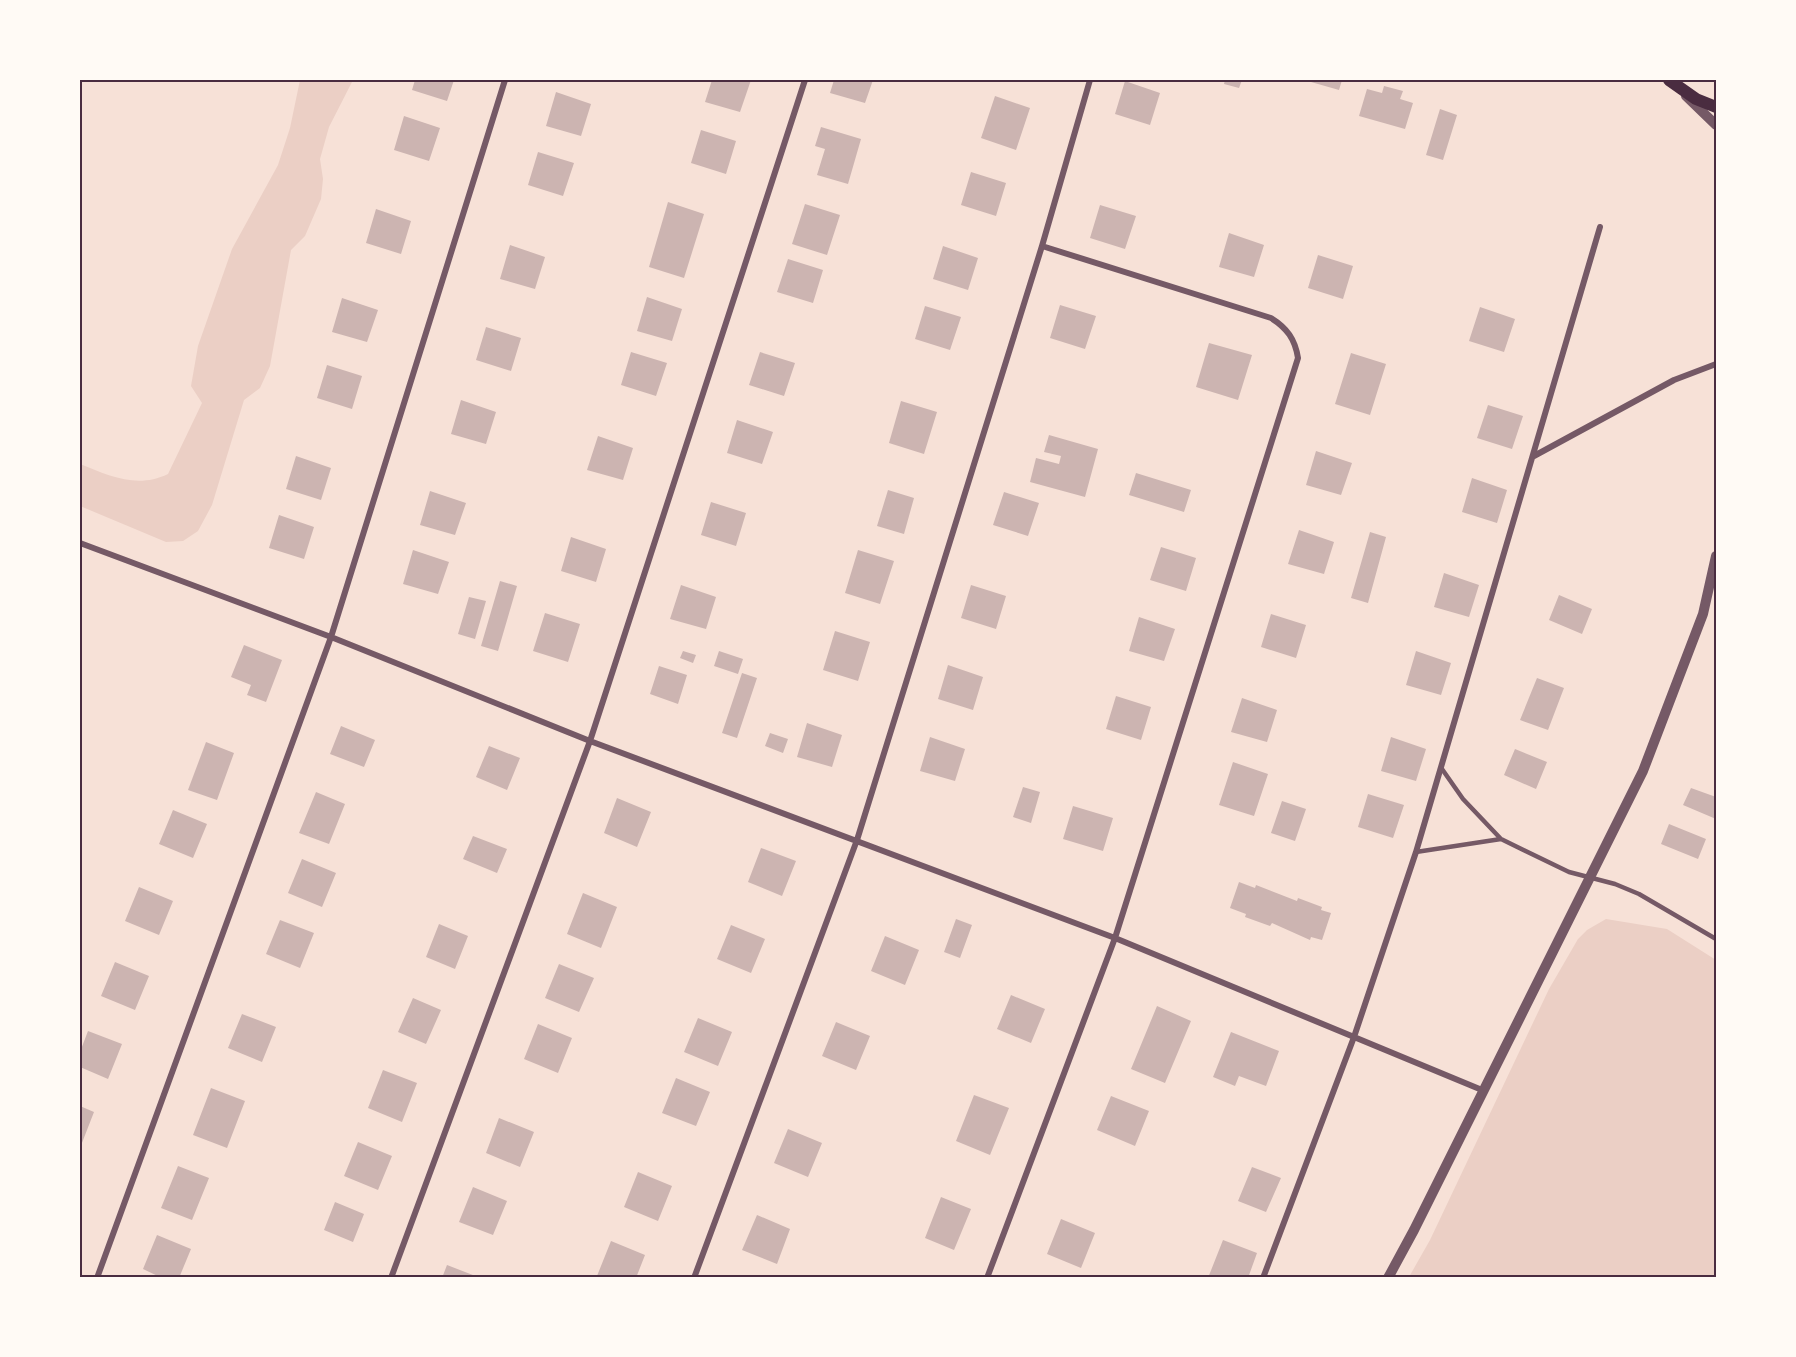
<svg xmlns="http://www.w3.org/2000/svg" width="1796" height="1357" viewBox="0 0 1796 1357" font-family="'Open Sans',sans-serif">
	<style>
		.green { fill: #ebcfc5 }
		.building { fill: #ccb4b1 }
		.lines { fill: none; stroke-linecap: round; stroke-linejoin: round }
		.service { stroke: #755966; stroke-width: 4.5 }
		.minor { stroke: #755966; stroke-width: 6 }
		.tertiary { stroke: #755966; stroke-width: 10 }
		.secondary { stroke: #4a2c40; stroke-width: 12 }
		.neatline { fill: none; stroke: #4a2c40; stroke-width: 2 }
	</style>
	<rect width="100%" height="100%" fill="#f7e1d7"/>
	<path class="green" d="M300,80H353L329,127L320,159L323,179L321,199L305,236L291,250L270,366L260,388L244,400L212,505L198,531L183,541L166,542L80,506V464C110,476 137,489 168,474L202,403L191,386L198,346L232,249L278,165L290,128Z
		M1606,919L1667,929L1716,960V1277H1409L1430,1240L1549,989L1578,939L1587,930Z"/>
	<path class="building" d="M415,80H454L447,101L412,90Z
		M712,80H751L740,112L705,102Z
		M834,80H873L865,103L830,93Z
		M1225,80H1242L1239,88L1224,84Z
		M1304,80H1342L1339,90Z
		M1125,81L1160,93L1150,125L1115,114Z
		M1384,86L1403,91L1400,99L1413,103L1405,129L1359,116L1367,89L1382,93Z
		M556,92L591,104L581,136L546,126Z
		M995,96L1030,108L1016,150L981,138Z
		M1440,109L1457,115L1443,160L1426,155Z
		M404,116L440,128L429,161L394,150Z
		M821,127L861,139L848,184L817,175L825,149L815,146Z
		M701,130L736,141L726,174L691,163Z
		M538,152L574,163L563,196L528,185Z
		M971,172L1006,183L996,216L961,205Z
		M668,202L704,214L684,278L649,267Z
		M805,204L840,215L827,255L792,244Z
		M1100,205L1136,216L1125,249L1090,238Z
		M376,209L411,221L401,254L366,243Z
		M1229,233L1264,245L1254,277L1219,267Z
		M510,245L545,257L535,289L500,279Z
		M943,246L978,258L968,290L933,279Z
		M1318,255L1353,266L1343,299L1308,288Z
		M788,259L823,270L813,303L777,292Z
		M647,297L682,309L672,341L637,331Z
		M342,298L378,310L367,342L332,332Z
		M1060,305L1096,316L1085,349L1050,338Z
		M925,306L961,317L950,350L915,339Z
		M1480,307L1515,319L1504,352L1469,341Z
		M486,327L521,338L511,371L476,360Z
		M1209,343L1252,355L1238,400L1196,387Z
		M631,352L667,363L656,396L621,385Z
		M760,352L795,363L784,396L749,385Z
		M1351,353L1386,364L1370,415L1335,404Z
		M327,365L362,376L352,409L317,398Z
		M461,400L496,412L486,444L451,434Z
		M901,401L937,412L924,454L889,443Z
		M1488,405L1523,416L1512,449L1477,438Z
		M737,420L773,432L762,464L727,453Z
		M1049,435L1098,449L1085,497L1030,482L1036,458L1059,464L1061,456L1044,452Z
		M598,436L633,448L623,480L587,470Z
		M1316,451L1352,463L1341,495L1306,485Z
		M296,456L331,468L321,500L286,489Z
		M1136,473L1191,490L1184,512L1129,495Z
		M1472,478L1507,490L1497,523L1462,512Z
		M888,490L914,498L904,534L877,526Z
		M430,491L466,503L455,535L420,525Z
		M1004,492L1039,503L1028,536L993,525Z
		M711,502L746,513L736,546L701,535Z
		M279,515L314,527L304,559L269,548Z
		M1299,530L1334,542L1324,574L1288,564Z
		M1370,532L1386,537L1368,603L1351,598Z
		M571,537L606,549L596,582L561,571Z
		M1161,547L1196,558L1186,591L1150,580Z
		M413,550L449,562L438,594L403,584Z
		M858,550L894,561L880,604L845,593Z
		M1444,573L1479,585L1469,617L1434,607Z
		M500,581L517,586L498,651L481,646Z
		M681,585L716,597L706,629L670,619Z
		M971,585L1006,596L996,629L961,618Z
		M1559,595L1592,609L1582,634L1549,620Z
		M469,597L486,601L475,639L458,634Z
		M545,613L580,624L568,662L533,651Z
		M1271,614L1306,625L1296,658L1261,647Z
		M1139,617L1175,629L1164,661L1129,651Z
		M835,631L870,642L858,681L823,670Z
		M244,645L282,660L266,702L247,695L251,685L231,677Z
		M683,651L696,655L693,663L680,658Z
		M719,651L743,659L738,674L714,666Z
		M1416,651L1451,663L1441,695L1406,685Z
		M948,665L983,677L973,710L938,699Z
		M659,666L687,675L678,704L650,694Z
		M742,673L757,678L737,738L722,733Z
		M1537,678L1564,688L1548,730L1520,720Z
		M1116,696L1151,707L1141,740L1106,729Z
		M1242,698L1277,710L1267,742L1231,732Z
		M807,723L842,735L832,767L797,757Z
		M341,726L375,740L364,767L330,754Z
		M770,733L788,739L783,753L765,746Z
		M930,737L965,749L955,781L920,771Z
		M1391,737L1426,749L1416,781L1381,771Z
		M206,742L234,753L217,800L188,790Z
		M489,746L520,758L507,790L476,777Z
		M1515,749L1547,762L1536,789L1504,775Z
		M1233,762L1268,774L1254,816L1219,805Z
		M1023,787L1040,792L1031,823L1013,817Z
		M1691,788L1716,797V819L1683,805Z
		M316,792L345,804L329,844L299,833Z
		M1368,794L1404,805L1393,838L1358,827Z
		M617,798L651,812L637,847L604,833Z
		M1282,801L1306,809L1295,841L1271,833Z
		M1073,806L1113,818L1103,851L1063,839Z
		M173,810L207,824L193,858L159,844Z
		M1669,824L1706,839L1698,859L1661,844Z
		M473,836L507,849L497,873L463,859Z
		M761,848L796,861L782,896L748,882Z
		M302,859L336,873L322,907L288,893Z
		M1239,882L1255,888L1256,885L1297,901L1298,898L1322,907L1321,910L1331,913L1322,940L1311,937L1310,940L1272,923L1270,926L1245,917L1246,914L1230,908Z
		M139,887L173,901L159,935L125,921Z
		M583,893L617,907L601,948L567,934Z
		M956,919L972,925L960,958L944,952Z
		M280,920L314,933L300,968L266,954Z
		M439,924L468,936L455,969L426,957Z
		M731,925L765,939L751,973L717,959Z
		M885,936L919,950L905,985L871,971Z
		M115,962L149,976L135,1010L101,996Z
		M559,964L594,978L579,1012L545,998Z
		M1011,995L1045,1009L1031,1043L997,1029Z
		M413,998L441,1010L426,1044L398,1032Z
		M1157,1006L1191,1021L1165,1083L1131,1069Z
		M242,1014L276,1027L262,1062L228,1048Z
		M698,1018L732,1032L718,1066L684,1052Z
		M836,1022L870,1036L856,1070L822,1056Z
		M538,1024L572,1038L558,1073L524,1059Z
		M88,1031L122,1044L108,1079L80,1067V1052Z
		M1231,1032L1279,1051L1266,1086L1239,1076L1235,1086L1213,1077Z
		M383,1070L417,1083L402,1122L368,1108Z
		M676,1078L710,1092L696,1126L662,1113Z
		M211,1088L245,1101L227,1148L193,1135Z
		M974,1095L1009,1108L990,1155L956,1141Z
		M1111,1096L1149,1111L1135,1146L1097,1130Z
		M80,1106L94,1112L80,1148Z
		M499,1118L534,1132L520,1167L486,1153Z
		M788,1129L822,1143L808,1177L774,1163Z
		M358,1142L392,1156L378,1190L344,1176Z
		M178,1166L209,1178L192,1220L161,1208Z
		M1252,1167L1281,1178L1266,1212L1238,1201Z
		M638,1172L672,1186L658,1221L624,1207Z
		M473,1187L507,1201L493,1235L459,1222Z
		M941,1197L971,1209L954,1250L925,1238Z
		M335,1202L364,1214L353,1242L324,1230Z
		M757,1215L790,1229L777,1264L742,1250Z
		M1061,1219L1095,1233L1081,1268L1047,1254Z
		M157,1235L191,1249L179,1278H162L143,1269Z
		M1223,1240L1257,1253L1248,1278H1208Z
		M611,1241L645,1255L636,1278L597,1276Z
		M447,1265L478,1277V1278H442Z"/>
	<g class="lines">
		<path class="service" d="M1442,769L1463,799L1501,839L1569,872L1615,884L1639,894L1716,939
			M1416,852L1501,839"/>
		<path class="minor" d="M1534,456L1674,380L1716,364
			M80,543L331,637L590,741L1115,938L1482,1090
			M97,1278L331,637L505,80
			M391,1278L590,741L805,80
			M694,1278L857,840L1042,246L1090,80
			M987,1278L1115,938L1298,358C1295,339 1287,328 1271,318L1042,246
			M1263,1278L1354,1037L1416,852L1600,227"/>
		<path class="tertiary" d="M1686,96L1716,125
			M1388,1278L1414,1230L1643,771L1703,614L1716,556"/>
		<path class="secondary" d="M1669,80L1696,99L1716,107"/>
	</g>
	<rect width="1796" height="1357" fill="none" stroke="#fffaf5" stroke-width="162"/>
	<rect x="81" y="81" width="1634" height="1195" class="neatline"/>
</svg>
